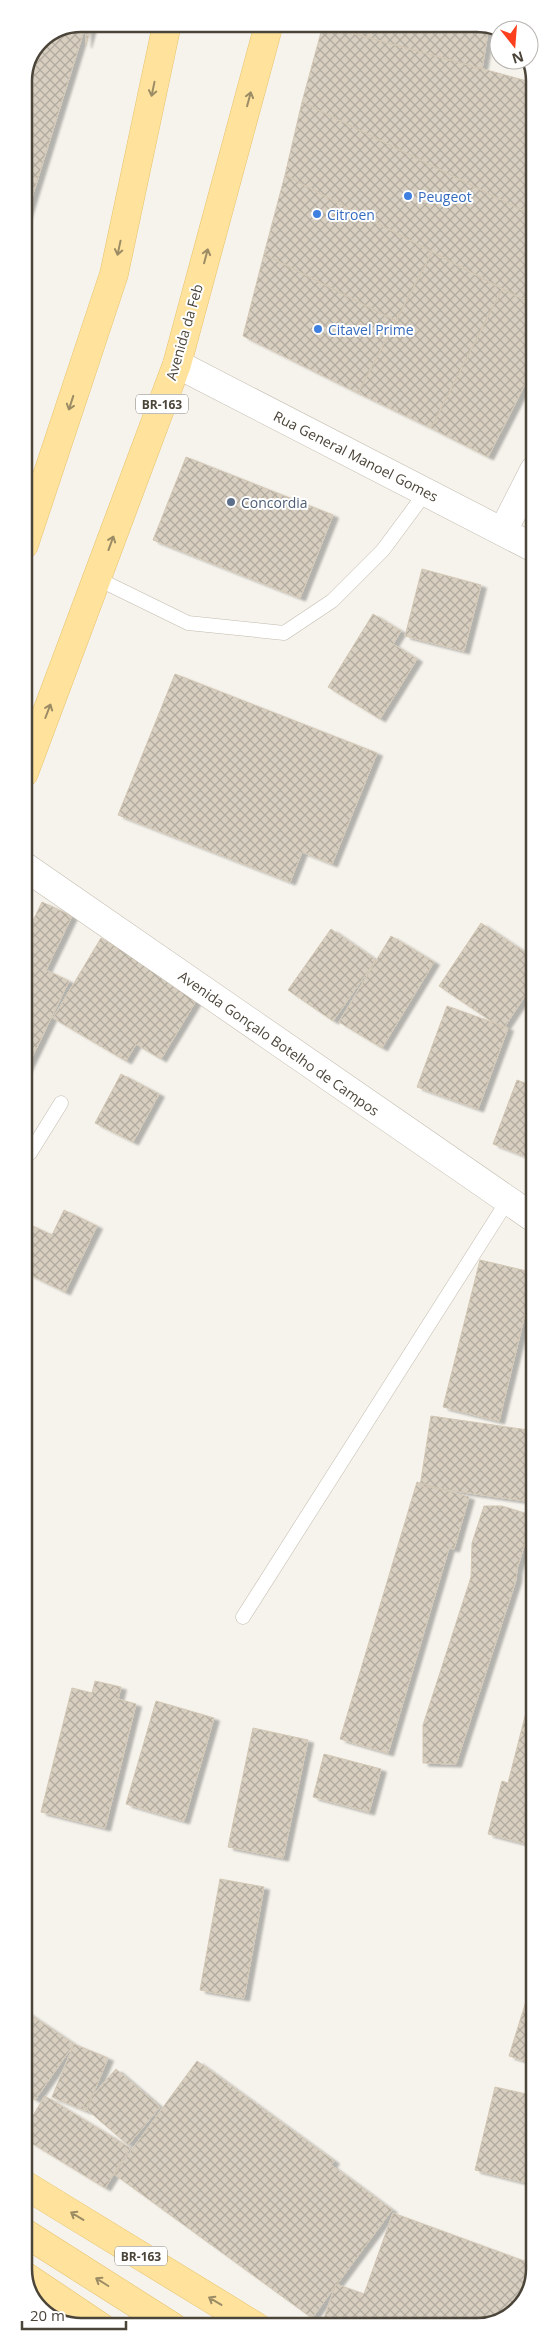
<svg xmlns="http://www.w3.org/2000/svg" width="559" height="2351" viewBox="0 0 559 2351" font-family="'Open Sans',sans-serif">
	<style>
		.building { fill: url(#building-cross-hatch); stroke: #d3c7b4; filter: url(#shadow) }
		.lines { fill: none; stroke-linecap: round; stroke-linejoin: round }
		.lane-casing { stroke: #c2bbae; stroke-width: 15 }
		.street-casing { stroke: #c2bbae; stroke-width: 29 }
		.primary-casing { stroke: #e6c16a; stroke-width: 29 }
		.lane { stroke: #fff; stroke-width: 14 }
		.street { stroke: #fff; stroke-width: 28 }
		.primary { stroke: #ffe39c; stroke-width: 28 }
		.oneway { stroke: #9c8c66 }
		.shop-dot { fill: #3f7fe0; stroke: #fff; stroke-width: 2 }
		.service-dot { fill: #5c6f8a; stroke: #fff; stroke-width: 2 }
		.labels { text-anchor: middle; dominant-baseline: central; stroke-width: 4; stroke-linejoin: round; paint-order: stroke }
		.shield { fill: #fff; stroke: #817c74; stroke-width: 1 }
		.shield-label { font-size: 12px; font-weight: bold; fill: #4b4439 }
		.shop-label { font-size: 14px; fill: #366cbe; stroke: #fff; text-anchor: start }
		.street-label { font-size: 14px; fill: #4b4439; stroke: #fff }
		.service-label { font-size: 14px; fill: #4e5e75; stroke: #fff; text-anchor: start }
		.rim { fill: none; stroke: #4b4439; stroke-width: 2.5 }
	</style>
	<defs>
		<pattern id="building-cross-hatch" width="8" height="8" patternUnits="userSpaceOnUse" patternTransform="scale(1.25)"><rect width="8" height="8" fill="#d8cfc1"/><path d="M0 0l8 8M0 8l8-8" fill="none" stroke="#b1aa9e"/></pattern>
		<filter id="shadow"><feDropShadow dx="5.5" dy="3" stdDeviation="1" flood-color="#0004"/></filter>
	</defs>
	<rect width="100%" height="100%" fill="#f6f3ec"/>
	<path class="building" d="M82,24H86L24,223V82L41,41Z
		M86,24H92L86,45Z
		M318,24H484L489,26L482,69Z
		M323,25L534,83V216L302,102Z
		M302,102L534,216V305L285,175Z
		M285,175L432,252L396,321L264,254Z
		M432,252L502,289L431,428L358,393Z
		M264,254L396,321L358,393L243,336Z
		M502,289L534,305V367L488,457L431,428Z
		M186,457L333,515L300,598L153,540Z
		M422,569L481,585L464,651L405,636Z
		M373,614L401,631L393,644L417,659L380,719L328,687Z
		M175,674L377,753L332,864L302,852L290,882L118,815Z
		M42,902L72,916L46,970L69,981L24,1074V939Z
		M481,923L535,959V981L503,1029L439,986Z
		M331,929L376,960L333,1021L288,990Z
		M391,936L434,962L382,1048L339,1022Z
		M101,938L199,996L161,1059L136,1044L126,1061L53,1018Z
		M447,1006L508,1028L478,1109L417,1087Z
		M121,1074L159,1094L133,1142L95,1123Z
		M517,1080L535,1087V1160L493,1144Z
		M64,1210L97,1226L65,1292L24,1272V1231L28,1224L52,1235Z
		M480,1260L535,1273L499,1421L443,1407Z
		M431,1416L535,1431L526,1501L420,1486Z
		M417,1482L469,1497L454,1549L449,1548L388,1753L340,1739Z
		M484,1506H502L531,1515L530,1527L517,1569L516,1580L456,1764L423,1763V1725L471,1577L472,1543Z
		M535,1677V1846L488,1834L502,1781L508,1783Z
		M95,1681L121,1687L118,1699L136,1704L105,1828L41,1812L72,1688L92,1693Z
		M156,1701L214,1718L184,1821L126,1804Z
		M253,1728L308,1740L283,1858L228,1847Z
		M324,1754L381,1769L369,1812L313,1797Z
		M220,1879L264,1887L244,1998L200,1990Z
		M527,1998L535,2000V2064L509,2056Z
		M25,2011L74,2044L35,2100L25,2093Z
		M74,2044L108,2058L86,2111L52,2097Z
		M197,2061L334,2161L331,2165L392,2210L312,2318L114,2174Z
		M116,2069L160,2107L128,2145L83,2106Z
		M495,2087L535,2096V2151L527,2183L475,2170Z
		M45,2096L130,2148L105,2188L25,2139V2128Z
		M393,2213L535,2265L521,2307L488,2326H347L324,2318L336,2284L364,2294Z"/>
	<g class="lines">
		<defs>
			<path id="lane" d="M98,579L188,623L284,633L332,601L383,550L426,492
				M24,1155L30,1153L61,1103
				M243,1617L508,1200"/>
			<path id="street" d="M177,364L534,548
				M503,531L534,470
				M24,866L535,1219"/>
			<path id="primary" d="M24,545L114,274L167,24
				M24,773L177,364L269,24
				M25,2185L257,2327
				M25,2233L173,2327
				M25,2276L101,2327"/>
		</defs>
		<use href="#lane" class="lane-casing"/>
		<use href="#street" class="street-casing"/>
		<use href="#primary" class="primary-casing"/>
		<use href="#lane" class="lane"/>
		<use href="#street" class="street"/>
		<use href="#primary" class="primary"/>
	</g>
	<defs><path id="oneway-shaft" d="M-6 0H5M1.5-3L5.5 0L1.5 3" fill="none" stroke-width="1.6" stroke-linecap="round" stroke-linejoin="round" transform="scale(1.25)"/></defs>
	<g class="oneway">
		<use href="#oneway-shaft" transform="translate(153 89) rotate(102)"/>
		<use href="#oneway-shaft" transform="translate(249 99) rotate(-75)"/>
		<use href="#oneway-shaft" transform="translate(119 248) rotate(102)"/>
		<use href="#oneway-shaft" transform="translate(206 256) rotate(-75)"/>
		<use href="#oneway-shaft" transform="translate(71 403) rotate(108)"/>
		<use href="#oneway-shaft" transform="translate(111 543) rotate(-70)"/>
		<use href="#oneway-shaft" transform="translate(48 711) rotate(-69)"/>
		<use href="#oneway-shaft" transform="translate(77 2216) rotate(-149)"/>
		<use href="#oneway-shaft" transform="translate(102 2282) rotate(-148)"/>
		<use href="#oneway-shaft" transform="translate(215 2301) rotate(-149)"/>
	</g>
	<g class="shop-dot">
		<circle cx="408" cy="196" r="5"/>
		<circle cx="317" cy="214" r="5"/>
		<circle cx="318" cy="329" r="5"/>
	</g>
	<circle class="service-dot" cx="231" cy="502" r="5"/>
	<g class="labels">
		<g class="shield">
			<rect x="136" y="394.5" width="52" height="19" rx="4"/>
			<rect x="115" y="2246.5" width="52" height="19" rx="4"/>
		</g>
		<g class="shield-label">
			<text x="162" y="404">BR-163</text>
			<text x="141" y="2256">BR-163</text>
		</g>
		<g class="shop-label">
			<text x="418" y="196">Peugeot</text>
			<text x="327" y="214">Citroen</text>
			<text x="328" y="329">Citavel Prime</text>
		</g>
		<g class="street-label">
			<text transform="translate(184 332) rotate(-74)">Avenida da Feb</text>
			<text transform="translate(356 456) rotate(27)">Rua General Manoel Gomes</text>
			<text transform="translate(279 1043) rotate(35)">Avenida Gonçalo Botelho de Campos</text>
		</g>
		<g class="service-label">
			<text x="241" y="502">Concordia</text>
		</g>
	</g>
	<path d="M0 0H559V2351H0ZM81 32H477A49 49 0 0 1 526 81V2269A49 49 0 0 1 477 2318H81A49 49 0 0 1 32 2269V81A49 49 0 0 1 81 32Z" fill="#fff" fill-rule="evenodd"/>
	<path class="rim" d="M81 32H477A49 49 0 0 1 526 81V2269A49 49 0 0 1 477 2318H81A49 49 0 0 1 32 2269V81A49 49 0 0 1 81 32Z"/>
	<g transform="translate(514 45) rotate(163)"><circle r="24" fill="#ffffff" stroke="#b7b4b0"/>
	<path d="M0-4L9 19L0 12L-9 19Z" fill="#fc3f1d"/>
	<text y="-8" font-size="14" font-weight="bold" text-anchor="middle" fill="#4b4439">N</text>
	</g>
	<path d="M22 2321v8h104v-8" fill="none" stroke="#4b4439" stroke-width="2.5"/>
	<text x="30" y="2321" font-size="15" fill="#4b4439" stroke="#ffffff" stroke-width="4" paint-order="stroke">20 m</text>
</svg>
